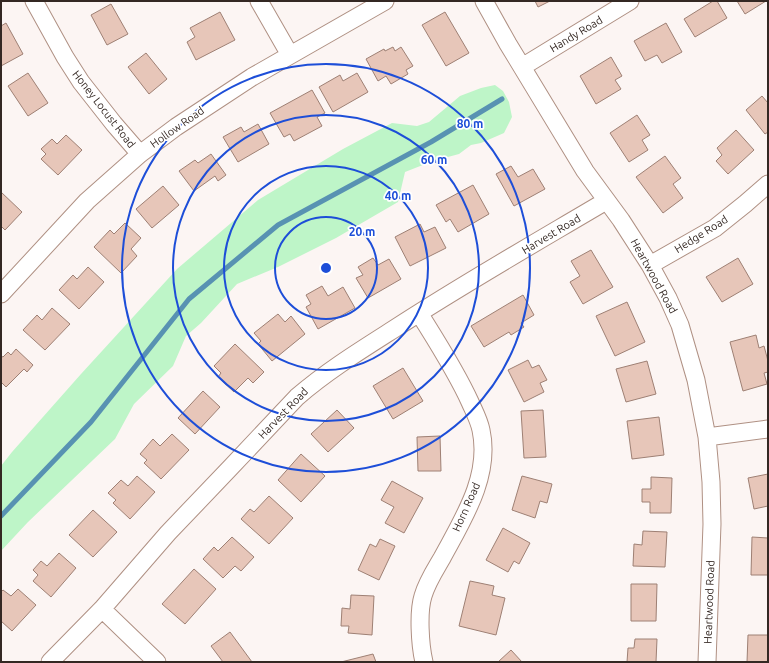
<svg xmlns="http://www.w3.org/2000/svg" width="769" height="663" viewBox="0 0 769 663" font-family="Ubuntu,sans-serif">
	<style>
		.green { fill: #bef5c8 }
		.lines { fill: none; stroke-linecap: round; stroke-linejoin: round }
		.stream { stroke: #5892b2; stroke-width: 5 }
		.building { fill: #e7c6b9; stroke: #9e8074 }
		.street-casing { stroke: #af9083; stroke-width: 19 }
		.street { stroke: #fff; stroke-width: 17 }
		.ring { fill: none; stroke: #1d4ed8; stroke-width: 2 }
		.labels { text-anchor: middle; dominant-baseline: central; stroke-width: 3.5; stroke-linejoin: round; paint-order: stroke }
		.street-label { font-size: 11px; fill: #342823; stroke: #fff }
		.centre { fill: #1d4ed8; stroke: #fff; stroke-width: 2 }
		.ring-label { font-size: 12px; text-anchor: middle; font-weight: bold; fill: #1d4ed8; stroke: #fff; stroke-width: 3.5; stroke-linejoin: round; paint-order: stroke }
	</style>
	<rect width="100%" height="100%" fill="#fcf5f3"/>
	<path class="green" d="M495,85L503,91L509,102L512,117L504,133L481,143L471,145L459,154L433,161L405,172L398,202L336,238L278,267L237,284L201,323L186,336L173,366L134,404L115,439L28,522L1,551V466L12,452L81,374L177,269L258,200L343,149L392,123L417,126L429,122L460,96L481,88Z"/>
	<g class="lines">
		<path class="stream" d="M1,516L91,422L189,299L278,225L431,142L502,99"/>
	</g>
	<path class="building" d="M535,1H550L538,7Z
		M713,1H717L727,18L695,37L684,19Z
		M737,1H766L745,14Z
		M111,4L128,34L107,45L91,15Z
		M220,12L235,40L196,60L187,42L195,37L190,28Z
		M445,12L469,53L446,66L422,25Z
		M6,23L23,54L1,66V26Z
		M666,23L682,52L662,63L657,55L645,61L634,41Z
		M393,47L395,51L401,47L413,66L406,70L408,74L391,84L386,76L378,81L366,59L384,49L385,51Z
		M146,53L167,79L149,94L128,67Z
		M611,57L622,76L615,80L621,89L596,104L580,76Z
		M28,73L48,103L28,116L8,86Z
		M357,73L368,92L333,112L319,87L340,75L343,81Z
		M312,90L325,113L317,117L322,126L294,141L290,134L284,137L270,113Z
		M762,96L768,103V132L765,134L746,110Z
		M637,115L650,135L642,140L648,150L629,162L610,133Z
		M258,124L269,144L238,162L223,137L241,127L244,132Z
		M736,130L754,150L728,174L716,161L722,155L717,148Z
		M66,135L82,150L58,175L41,159L46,154L41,149L52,139L57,144Z
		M211,154L226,175L218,181L215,176L194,191L179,171L195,160L198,163Z
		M665,156L681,178L673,184L683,198L663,213L636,177Z
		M511,166L518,177L533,169L545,189L514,206L496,174Z
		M473,185L489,214L458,232L450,219L446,222L436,205Z
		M163,186L179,205L152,228L136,209Z
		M1,192L22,212L5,230L1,226Z
		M125,223L141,238L131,249L137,256L121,273L94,247L110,230L114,234Z
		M420,224L424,232L435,227L446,248L410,266L395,237Z
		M591,250L613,287L583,304L570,282L580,276L571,261Z
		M373,258L378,265L389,259L401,279L368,298L356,278L363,275L358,267Z
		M738,258L753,284L722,302L706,277Z
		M88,267L104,282L79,309L59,290L73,275L77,279Z
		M322,286L328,296L343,287L355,308L318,329L306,307L311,304L306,295Z
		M523,295L534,315L521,323L524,327L511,335L509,332L484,347L471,326Z
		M627,302L645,342L615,356L596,316Z
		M52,308L70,324L45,350L23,330L37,315L42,320Z
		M278,314L285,322L291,316L305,334L272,361L258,344L261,341L254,333Z
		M756,335L759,348L764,346L768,361V372L764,373L767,384L743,391L730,342Z
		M235,344L264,372L253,383L248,378L234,392L218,377L221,373L214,366Z
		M16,349L33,365L27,372L24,369L6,387L1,382V356L3,357L8,352L11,355Z
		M528,360L532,368L539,365L547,380L540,383L544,392L524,402L508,370Z
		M647,361L656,394L626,402L616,369Z
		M403,368L423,401L393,419L373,386Z
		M203,391L220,407L195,434L178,418Z
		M337,410L354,428L328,452L311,434Z
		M543,410L546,457L524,458L521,411Z
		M659,417L664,455L632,459L627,421Z
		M172,434L189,450L161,479L144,463L147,460L140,454L153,439L160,446Z
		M440,436L441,471H418L417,437Z
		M301,454L325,476L301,502L278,480Z
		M768,474V506L754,509L748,478Z
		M137,476L155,492L130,519L113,503L116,500L108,493L121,480L128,486Z
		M522,476L552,484L547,503L540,501L535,518L512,510Z
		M651,477L672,478L671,513H650V502H642V489H651Z
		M392,481L423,498L404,533L385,523L394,507L381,500Z
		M269,496L293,518L269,544L241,519L250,509L254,512Z
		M93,510L117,532L93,557L69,535Z
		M503,528L530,543L519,564L514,561L508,572L486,560Z
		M643,531L667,532L665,567L633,566L634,544L642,545Z
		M232,537L254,557L241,571L235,566L223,578L203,559L214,547L218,551Z
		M752,537L768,538V575H751Z
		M380,539L395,546L379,580L358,570L370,544L376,547Z
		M59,553L76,568L51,597L33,581L38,575L33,570L41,561L47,566Z
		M194,569L216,589L185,624L162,604Z
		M470,581L494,586L492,595L505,598L496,635L459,626Z
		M631,584H657L656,621H631Z
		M18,589L36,605L12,631L1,621V592L3,590L11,596Z
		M351,595L374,596L372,635L348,633L349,626H341L342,608L350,609Z
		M230,632L252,662H223L211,646Z
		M748,635H768V662H747Z
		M635,639H657L656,662H627L628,648H634Z
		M511,650L522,662H498Z
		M373,654L376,662H341Z"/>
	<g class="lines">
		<defs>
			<path id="street" d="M34,1L65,57L81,82L114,124L140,154
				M259,1L290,55
				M484,1L508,44L585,171L621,220L650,265L668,298L680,325L696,380L707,437L711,482L712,524L707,662
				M522,67L630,1
				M650,265L715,228L745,204L768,184
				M1,294L87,201L140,154L176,127L252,77L385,1
				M419,313C437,342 456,371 470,402C474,411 479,420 481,430C491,476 463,519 442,558C435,570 427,582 423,596C418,612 420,645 424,662
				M707,437L768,429
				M102,609L157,662
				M50,662L102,609L168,533L231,467L297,397C327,371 361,350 394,329C463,284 535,243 606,201"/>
		</defs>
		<use href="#street" class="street-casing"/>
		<use href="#street" class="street"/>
	</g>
	<g class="ring">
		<circle cx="326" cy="268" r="51"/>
		<circle cx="326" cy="268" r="102"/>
		<circle cx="326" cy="268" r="153"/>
		<circle cx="326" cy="268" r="204"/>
	</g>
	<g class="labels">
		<g class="street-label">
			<text transform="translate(576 34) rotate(-31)">Handy Road</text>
			<text transform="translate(104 109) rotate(52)">Honey Locust Road</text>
			<text transform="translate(177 127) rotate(-35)">Hollow Road</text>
			<text transform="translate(551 234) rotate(-31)">Harvest Road</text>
			<text transform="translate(701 234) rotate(-32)">Hedge Road</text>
			<text transform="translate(654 276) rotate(61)">Heartwood Road</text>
			<text transform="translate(283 413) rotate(-46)">Harvest Road</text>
			<text transform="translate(466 507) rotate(-66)">Horn Road</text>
			<text transform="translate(709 602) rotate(-88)">Heartwood Road</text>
		</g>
	</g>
	<circle cx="326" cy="268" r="6" class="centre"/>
	<g class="ring-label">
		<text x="470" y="128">80 m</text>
		<text x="434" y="164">60 m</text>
		<text x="398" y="200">40 m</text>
		<text x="362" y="236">20 m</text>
	</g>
	<rect width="769" height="663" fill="none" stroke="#342823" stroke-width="4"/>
</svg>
